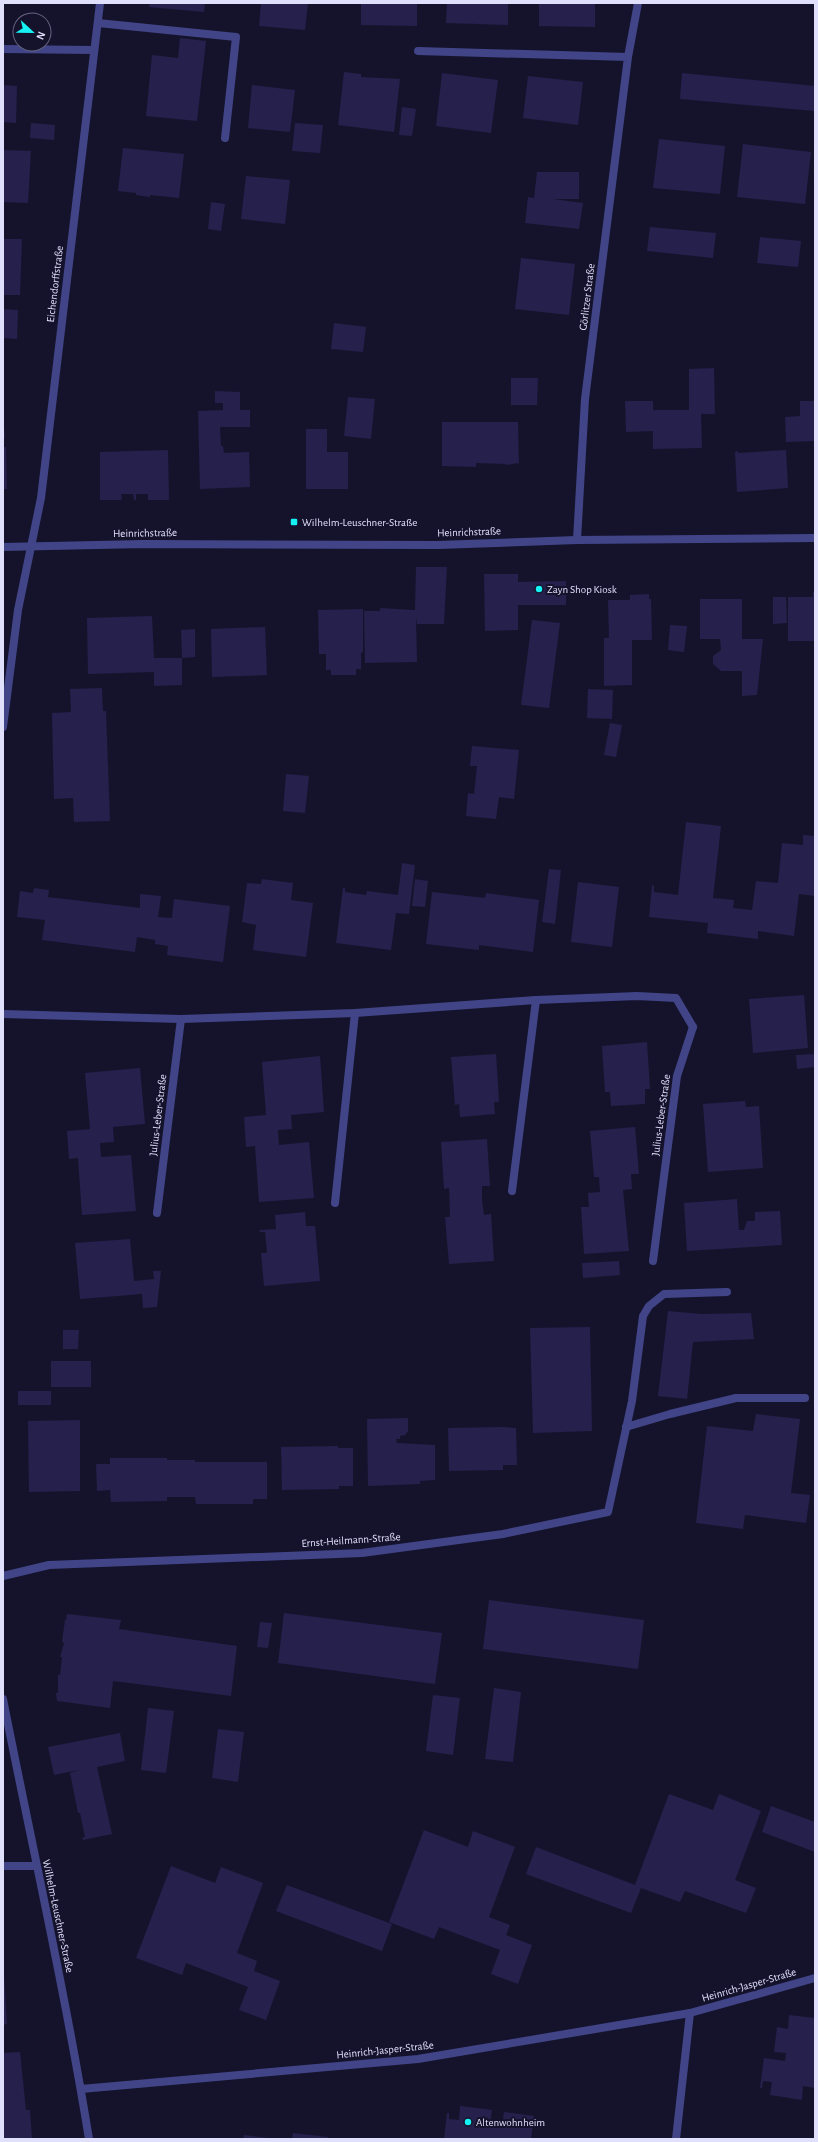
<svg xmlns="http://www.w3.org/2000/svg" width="818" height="2142" viewBox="0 0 818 2142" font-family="'Alegreya Sans',sans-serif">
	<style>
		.building { fill: #25204c }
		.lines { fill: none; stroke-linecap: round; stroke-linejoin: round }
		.service { stroke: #414588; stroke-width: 8 }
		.minor { stroke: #414588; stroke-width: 8 }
		.tertiary { stroke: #414588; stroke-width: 8 }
		.poi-dot { fill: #16f2f3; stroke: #15132c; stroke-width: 1.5 }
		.labels { text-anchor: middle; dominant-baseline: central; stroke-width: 4; stroke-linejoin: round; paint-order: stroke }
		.street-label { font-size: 11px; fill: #e0e0fd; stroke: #15132c }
		.poi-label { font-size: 11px; fill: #e0e0fd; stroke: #15132c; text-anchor: start }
	</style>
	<rect width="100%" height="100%" fill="#15132c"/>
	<path class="building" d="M150,3H205L204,12L149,7Z
		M261,3H308L305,30L259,26Z
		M361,3H417V26L361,25Z
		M447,3H508V25L446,23Z
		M539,3H595V27L539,26Z
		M180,38L206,41L197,121L146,116L152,55L178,58Z
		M344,72L361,74V77L400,79L394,132L338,125Z
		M442,73L498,80L491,133L436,126Z
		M682,73L815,86L814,111L680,99Z
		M528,76L583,82L578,125L523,118Z
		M3,85L17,86L16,123L3,122Z
		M252,85L295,90L290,132L248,128Z
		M402,107L416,109L412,136L399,135Z
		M31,123L55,125L54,140L30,138Z
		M295,123L323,125L320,153L292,151Z
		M659,139L725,146L720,194L653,188Z
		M743,144L811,152L805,204L737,197Z
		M123,148L184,154L179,198L150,195V197L136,195V193L118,191Z
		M3,150L31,151L28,203L3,202Z
		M537,172H579V199H553L583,203L579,229L525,223L528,197L534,198Z
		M246,176L290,180L285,224L241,219Z
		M211,202L225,204L221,231L208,229Z
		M650,227L716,233L713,258L647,251Z
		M760,237L801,241L798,267L757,263Z
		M3,239H22L20,295H3Z
		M521,258L575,264L569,315L515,309Z
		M3,309L18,310L17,339L3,338Z
		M334,323L366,327L363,352L331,349Z
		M714,368L715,414H701L702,448L653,449V431L626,432L625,401H653V410H689V369Z
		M511,378H538L537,405H511Z
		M215,391L240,392V410H250V427H220L221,446H223L224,453L249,452L250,487L200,489L198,411L223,410V403H215Z
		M348,397L375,399L371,439L344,436Z
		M800,401H815V441L786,442L785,417L800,416Z
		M3,412L5,438L3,439Z
		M442,422H518L519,466L518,463L506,465V464L476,463V467L442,466Z
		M306,429H327V452H348V489H306Z
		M3,447H6L7,489H3Z
		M168,450L169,500H148V494H136V500H134L133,494H121L122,500H100V452Z
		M786,450L788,488L737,492L735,452L738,451V453Z
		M416,567H447L444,624H417L416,617L417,662L365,663L364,611H380V608L415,610Z
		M484,574H518V582L566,581V605H518V630L485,631Z
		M813,592H815V641H788V597H813Z
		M649,594V599H651L652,640H632V685L604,686V638H609L608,600H630V595Z
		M773,597H786L787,623L773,624Z
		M700,599H742V639H763L757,695L742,696V671H721L713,664V656L721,650L720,639H700Z
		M363,609V652L361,653V669H356V675H331V670H326V654H319L318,610Z
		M152,616L154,658H182V685L154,686V672L88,674L87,618Z
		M532,620L560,623L549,708L521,705Z
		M670,625L687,626L684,652L668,650Z
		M265,627L267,675L212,677L211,629Z
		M195,629V657L182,658L181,630Z
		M102,688L103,711H106L110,821L74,822L73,798L54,799L52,713L71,712L70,689Z
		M588,689L613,690L612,719L587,718Z
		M610,723L622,725L616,757L604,755Z
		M472,746L519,750L514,799L499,797L496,819L466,816L468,793L474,794L477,766H470Z
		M286,774L309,776L305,813L283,811Z
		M686,822L721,826L713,898L734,900L733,908L752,910L756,881L778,883L782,843L803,845V835L815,836V896L799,894L794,936L758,931V939L707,933L708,923L649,917L652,885L654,886V892L678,895Z
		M402,863L415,865L409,914L396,913L391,950L336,943L343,888H345V892L366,895L367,891L398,895Z
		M549,869L561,870L555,924L542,922Z
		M262,879L293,883L291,900L313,903L306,957L253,950L256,925L242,922L247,883L261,884Z
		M415,879L428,881L425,907L412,906Z
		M578,882L619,887L612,947L571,942Z
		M34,888L49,890L48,897L140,908V894L161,896L158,917L172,918L174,899L230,906L223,962L167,955L168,946L155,944V940L137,937L135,952L42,940L45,920L17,917L20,891L33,893Z
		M432,892L485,898L486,893L539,900L533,952L479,945V950L426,944Z
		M804,995L808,1048L753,1053L749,999Z
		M647,1042L650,1089H645V1104L611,1106L610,1092H605L602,1046Z
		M496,1054L499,1102H494L495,1114L460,1117L459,1104L455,1105L451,1057Z
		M815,1054V1067L797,1069L796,1055Z
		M320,1056L324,1112L291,1115L292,1129L278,1130L279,1145L309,1142L314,1198L259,1202L255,1146L246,1147L244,1117L266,1115L262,1062Z
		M140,1068L145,1124L113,1127L114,1142L100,1143L101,1157L131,1155L136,1211L82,1215L78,1158L69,1159L67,1131L90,1129L85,1073Z
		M745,1101L746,1107L759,1106L763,1168L708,1172L703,1104Z
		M635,1127L639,1174H631L632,1189L623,1190L629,1251L584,1254L581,1207H589L588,1193L600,1192L599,1177H594L590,1131Z
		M487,1139L490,1186H482V1200L484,1215L491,1214L494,1261L449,1264L445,1217H450L449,1188L444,1189L441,1142Z
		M737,1199L739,1230H744L747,1221H755V1212L780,1211L782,1245L687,1251L684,1203Z
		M305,1212L306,1226H315L320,1281L264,1286L261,1253H267L265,1232H260L259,1230L276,1229L275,1215Z
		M130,1239L134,1281L154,1279L153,1271H161L157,1307L143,1308L142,1294L80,1299L75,1243Z
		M619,1261L620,1275L583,1278L582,1263Z
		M668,1311L701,1314L751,1313L754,1339L693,1342L687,1399L658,1396Z
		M590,1327L592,1431L533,1433L530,1328Z
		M63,1330H79L78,1349H63Z
		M51,1361H91V1387H51Z
		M18,1391H51V1405H18Z
		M756,1414L800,1419L791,1493L810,1495L806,1523L745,1515L743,1529L696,1523L707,1426L753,1431Z
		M408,1418V1431L405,1435L400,1436V1439H396L397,1443L435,1445V1480L420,1481V1484L368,1486L367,1419Z
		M80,1420V1491L29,1492L28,1421Z
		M502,1427L516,1428L517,1465H503V1470L449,1471L448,1428Z
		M338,1446V1448H353V1486H339V1489L282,1490L281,1447Z
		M110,1458H167V1460H195V1462H267V1499H253V1504H196L195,1497H167V1501L111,1502L110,1490L97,1491L96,1464H110Z
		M489,1600L644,1620L638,1669L483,1649Z
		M284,1613L442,1633L435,1684L278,1663Z
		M67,1614L121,1620L119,1629L237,1646L231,1696L113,1681L110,1708L57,1701L56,1693H58V1675H60L62,1657H60L64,1643L62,1642L65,1620H66Z
		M260,1622L272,1623L268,1648L257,1647Z
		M494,1688L521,1692L513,1762L485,1759Z
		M433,1695L460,1698L453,1755L426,1751Z
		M148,1708L174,1711L166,1773L141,1770Z
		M218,1729L244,1732L238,1782L212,1778Z
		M120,1733L125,1761L97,1767L112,1834L83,1840L82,1838L85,1837L80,1813H78L70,1773L79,1770L54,1775L48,1747Z
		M669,1794L713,1810L719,1794L761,1811L735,1880L756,1888L746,1913L685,1891L680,1902L641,1888L631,1913L526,1874L536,1847L635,1885Z
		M771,1806L815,1822V1852L762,1832Z
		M424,1830L468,1847L473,1831L515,1847L489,1917L510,1925L506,1935L532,1945L518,1984L491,1974L500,1950L439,1927L434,1939L389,1922Z
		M171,1866L215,1883L221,1867L263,1883L237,1953L257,1961L254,1971L280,1981L266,2020L239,2010L248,1987L186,1963L182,1975L136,1958Z
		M287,1885L392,1924L382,1951L276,1911Z
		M3,1958L7,2024L3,2025Z
		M789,2015L815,2018V2088L803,2086L802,2100L770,2095L772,2082L763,2081L762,2088H760L764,2058L785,2061L786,2053L774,2052L777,2027L788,2029Z
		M20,2052L26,2110H30L32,2139H3V2053Z
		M460,2106L492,2110L490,2124L502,2126L504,2112L534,2116L531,2139H444L447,2113H449V2119L459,2120Z
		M293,2133L328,2137V2139H292Z
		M244,2135L269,2138V2139H243Z"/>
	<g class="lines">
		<path class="service" d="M98,23L236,37L225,138
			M512,1191L536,1000
			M335,1203L355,1013
			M157,1213L181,1019
			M653,1261L677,1076L693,1027
			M626,1427L670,1414L736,1398H805
			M676,2139L690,2013"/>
		<path class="minor" d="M3,49L93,50
			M418,51L628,57
			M577,540L585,399L628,57L638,3
			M3,727L18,610L41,498L100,3
			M3,1014L181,1019L355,1013L536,1000L637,996L676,998L693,1027
			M3,1576L49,1565L362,1553L503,1534L608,1512L632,1401L643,1316L649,1306L664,1294L727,1292
			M3,1699C32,1846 65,1991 89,2139
			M3,1866H35
			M81,2089L418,2059L690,2013L815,1978"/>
		<path class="tertiary" d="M3,547L143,544L438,545L577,540L815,538"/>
	</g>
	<g class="poi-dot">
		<rect x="290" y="518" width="8" height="8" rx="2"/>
		<circle cx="539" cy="589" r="4"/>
		<circle cx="468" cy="2122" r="4"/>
	</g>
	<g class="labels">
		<g class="street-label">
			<text transform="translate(55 284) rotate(-83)">Eichendorffstraße</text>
			<text transform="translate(587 297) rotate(-83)">Görlitzer Straße</text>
			<text transform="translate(469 532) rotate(-2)">Heinrichstraße</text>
			<text transform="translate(145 533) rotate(-1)">Heinrichstraße</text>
			<text transform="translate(158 1115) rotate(-83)">Julius-Leber-Straße</text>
			<text transform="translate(661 1115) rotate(-82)">Julius-Leber-Straße</text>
			<text transform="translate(351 1540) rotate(-4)">Ernst-Heilmann-Straße</text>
			<text transform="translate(58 1916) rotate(78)">Wilhelm-Leuschner-Straße</text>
			<text transform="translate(749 1985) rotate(-16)">Heinrich-Jasper-Straße</text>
			<text transform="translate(385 2050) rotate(-6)">Heinrich-Jasper-Straße</text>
		</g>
		<g class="poi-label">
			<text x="302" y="522">Wilhelm-Leuschner-Straße</text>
			<text x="547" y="589">Zayn Shop Kiosk</text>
			<text x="476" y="2122">Altenwohnheim</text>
		</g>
	</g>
	<rect width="818" height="2142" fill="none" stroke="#e0e0fd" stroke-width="8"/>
	<g transform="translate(32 32) rotate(112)"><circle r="19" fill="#15132c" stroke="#666580"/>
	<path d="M0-3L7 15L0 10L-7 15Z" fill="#16f2f3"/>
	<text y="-6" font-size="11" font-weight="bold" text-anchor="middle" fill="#e0e0fd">N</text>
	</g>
</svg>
